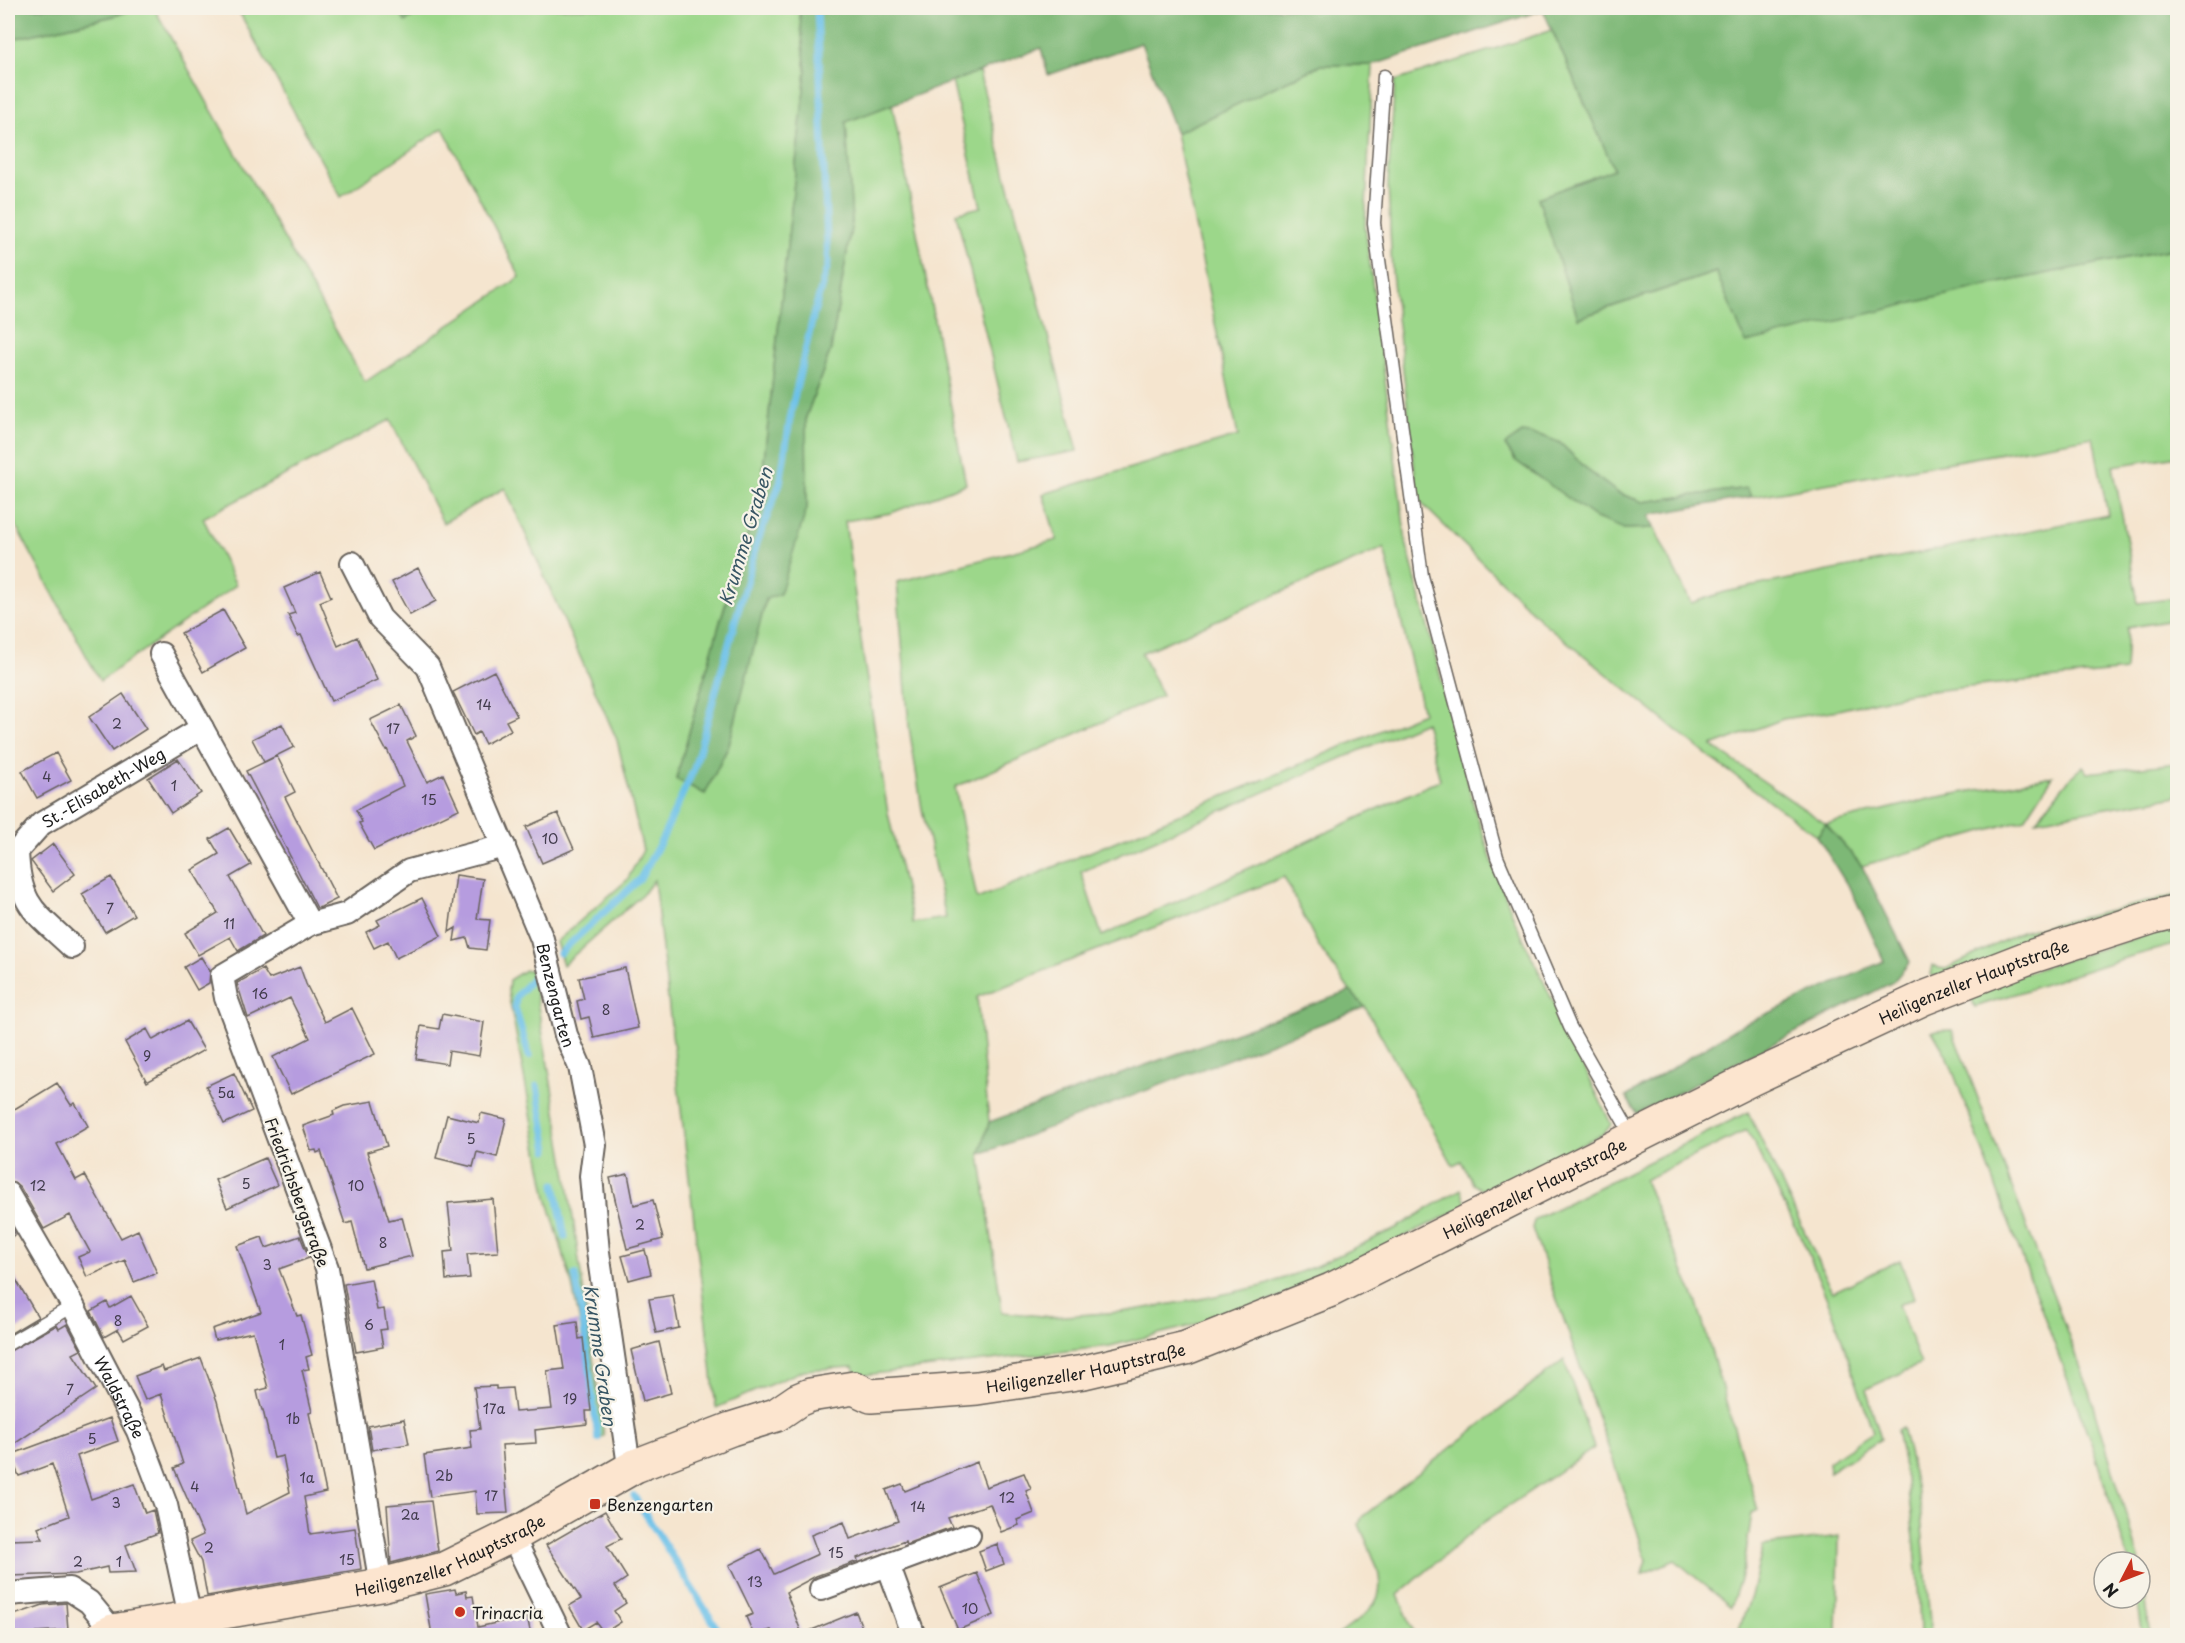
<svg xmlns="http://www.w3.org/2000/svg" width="2185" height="1643" viewBox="0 0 2185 1643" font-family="'Playpen Sans',sans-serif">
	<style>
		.green { fill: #9cd78a; stroke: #5c7a53; stroke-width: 1.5; fill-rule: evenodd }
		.forest { fill: #7db876; stroke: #4c6a49; stroke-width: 1.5 }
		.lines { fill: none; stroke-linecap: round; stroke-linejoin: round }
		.stream { stroke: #6cc1e9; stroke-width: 7 }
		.building { fill: #b69cdf }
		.lane-casing { stroke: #68625b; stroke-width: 15 }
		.street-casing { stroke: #68625b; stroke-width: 26 }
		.secondary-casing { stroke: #68625b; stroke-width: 36 }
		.lane { stroke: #fff; stroke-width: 12 }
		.street { stroke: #fff; stroke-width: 22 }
		.secondary { stroke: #fce5cf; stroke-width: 33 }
		.poi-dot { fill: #c8321e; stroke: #f7f3e8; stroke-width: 2 }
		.labels { text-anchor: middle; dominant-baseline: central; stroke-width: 4.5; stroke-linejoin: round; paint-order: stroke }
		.number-label { font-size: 14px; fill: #423c4d }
		.street-label { font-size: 16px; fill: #1c1c1c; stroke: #f7f3e8 }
		.poi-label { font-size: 16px; fill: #1c1c1c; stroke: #f7f3e8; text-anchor: start }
		.water-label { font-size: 18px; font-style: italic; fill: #385664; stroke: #f7f3e8 }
	</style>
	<rect width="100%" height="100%" fill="#f7f3e8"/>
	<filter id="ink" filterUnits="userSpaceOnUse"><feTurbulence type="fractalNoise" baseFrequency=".0167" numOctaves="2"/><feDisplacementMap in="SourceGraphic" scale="12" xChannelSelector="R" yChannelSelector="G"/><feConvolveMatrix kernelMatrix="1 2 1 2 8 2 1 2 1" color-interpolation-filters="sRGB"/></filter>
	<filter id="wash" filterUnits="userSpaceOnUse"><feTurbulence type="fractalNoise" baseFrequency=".008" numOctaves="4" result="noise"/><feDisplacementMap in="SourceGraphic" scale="24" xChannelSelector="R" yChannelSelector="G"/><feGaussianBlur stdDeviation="1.35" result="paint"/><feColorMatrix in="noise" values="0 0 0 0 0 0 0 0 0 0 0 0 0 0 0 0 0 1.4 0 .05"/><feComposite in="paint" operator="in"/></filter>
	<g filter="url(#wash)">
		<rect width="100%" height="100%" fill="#f5e5cf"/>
		<path class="green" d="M137,8H154L365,382L520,277L443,128L341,197L237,8H398L406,21L428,8H799L806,71L760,497L722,615L676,779L705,794L729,745L766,599L807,508L806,417L831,349L852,222L845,121L892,104L966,484L891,513L845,521L863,655L888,813L913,923L946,918L922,809L909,727L897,582L1057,540L1043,494L1238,436L1176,133L1321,65H1373L1365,226L1406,542L1475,810L1491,858L1515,921L1611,1124L1603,1134L1482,1190L1473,1184L1461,1161L1453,1165L1365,1007L1350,991L1318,945L1284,877L977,997L989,1122L980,1154L1002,1312L1051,1317L1121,1312L1196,1300L1263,1286L1316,1266L1396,1228L1461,1189L1467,1206L1276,1299L1187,1327L1110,1346L856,1376L853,1367L804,1370L716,1408L654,880L644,893L563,965L556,942L627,880L643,850L617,740L505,488L443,523L390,420L203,518L236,585L100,681L15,524L8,527V40L114,16ZM1384,548L1423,713L977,899L955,787L1162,696L1141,653ZM1425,722L1440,780L1102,936L1081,872Z
			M1552,30L1614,169L1578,318L1717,272L1746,342L1988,285L2177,248V456L2113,466L2138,603L2177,598V619L2127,628L2125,671L1911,693L1838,710L1783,719L1712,746L1826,824L1933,798L2053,776L2025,819L1862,866L1826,824L1817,836L1703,752L1544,623L1418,500L1392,273L1388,183L1395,81ZM1543,436L1560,443L1590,472L1618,493L1643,502L1747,488L1751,497L2093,437L2108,515L1725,592L1691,603L1654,528L1624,529L1538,477L1515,460L1505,445Z
			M979,72L1078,451L1017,462L956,213L981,207L952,81Z
			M2177,763V796L2036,820L2072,776L2083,766L2088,773Z
			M2177,895V900L1936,977L1931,975L1933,965L1939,968L1946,969L2021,932Z
			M2177,925V944L2125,958L1975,1007L1968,991Z
			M525,970H530L533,977L567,1176L604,1436L598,1438L595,1434L580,1323L571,1280L547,1198L508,992L509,980Z
			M1952,1030L2090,1392L2140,1562H2129L2093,1448L1948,1058L1932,1031Z
			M1748,1112L1833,1292L1900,1260L1914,1298L1898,1305L1921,1364L1866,1389L1881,1439L1829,1472L1828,1462L1873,1432L1834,1316L1805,1246L1747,1130L1644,1180L1697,1303L1758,1510L1752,1513L1744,1566L1731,1607L1675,1560L1642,1574L1646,1560L1637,1530L1532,1228L1534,1221L1541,1216Z
			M1564,1360L1594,1448L1483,1523L1398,1595L1415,1635H1338C1349,1627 1362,1618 1371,1608C1393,1585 1368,1548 1359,1524L1362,1517Z
			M1902,1427L1920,1503L1930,1622L1929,1635H1920C1919,1566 1911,1498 1897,1430Z
			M1839,1536L1837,1635H1737L1751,1596L1763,1546Z
			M2140,1563L2151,1635H2143L2137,1598H2140Z"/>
		<path class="forest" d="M8,8H137L114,16L8,40Z
			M398,8H428L405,22Z
			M799,8H2177V248L1988,285L1746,343L1716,272L1578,318L1538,198L1614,169L1543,10L1373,65H1321L1176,133L1141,43L1048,75L1041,48L846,122L852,222L831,349L806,417L807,508L780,594L766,599L729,745L705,794L676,779L722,615L760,497L806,71Z
			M1522,433L1543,436L1560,443L1590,472L1618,493L1643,502L1747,488L1751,497L1649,515L1654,528L1624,529L1596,518L1515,460L1505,445Z
			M1826,824L1862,866L1910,962L1893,982L1637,1114L1626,1097L1736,1028L1884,961L1854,896L1817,836Z
			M1350,991L1365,1007L980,1154L989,1122Z"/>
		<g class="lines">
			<path class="stream" d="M560,953L640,879L662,839L694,769L757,543L780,483L792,407L814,313L828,264L817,8
				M529,1056L515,1007L516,997L533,977
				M537,1086L548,1150
				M555,1184L565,1237
				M575,1275L582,1314L598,1438
				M634,1496L722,1636"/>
		</g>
		<g id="blocks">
			<path class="building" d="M418,568L436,601L410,615L392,582Z
				M320,572L331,597L320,602L338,646L357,637L377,680L331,701L301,635L298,636L288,615L295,613L284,588Z
				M223,610L245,648L203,672L181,633Z
				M494,671L517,716L506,721L511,730L485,744L479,732L474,735L453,692Z
				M123,694L146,729L112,751L89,717Z
				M401,705L416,736L407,741L427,782L443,774L459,809L374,850L359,823L362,822L356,810L403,786L387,749L386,750L370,720Z
				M282,724L294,747L264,762L252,739Z
				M56,753L71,780L37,798L22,771Z
				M277,756L295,792L285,797L337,899L321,907L317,908L246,771Z
				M178,759L201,793L171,813L148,778Z
				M558,813L574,849L542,863L526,827Z
				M229,828L251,865L230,877L263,936L238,951L230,937L198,955L185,933L218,913L192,870L219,854L210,839Z
				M53,844L75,874L53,891L31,861Z
				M456,875L483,879L477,919L490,920L486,950L470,948L467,938L454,941L456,928L449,932Z
				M111,877L134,915L105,932L82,894Z
				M422,898L441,936L396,958L388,941L374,948L366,932L380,925L377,920Z
				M201,957L210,971L209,983L197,990L184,967Z
				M300,967L306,984L325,1022L352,1008L375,1054L291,1094L273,1057L310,1038L290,998L248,1018L237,983L263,969L269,979Z
				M625,968L638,1028L594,1038L589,1017L581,1019L577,1001L584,999L579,978Z
				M442,1014L484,1022L479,1056L449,1051L447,1064L416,1059L421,1026L439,1029Z
				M187,1021L204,1050L147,1082L125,1042L147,1029L153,1040Z
				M234,1073L252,1111L224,1124L206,1086Z
				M57,1083L71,1105L75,1103L88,1126L57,1144L76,1180L85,1175L121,1238L138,1230L157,1273L134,1282L125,1260L87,1277L78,1257L90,1252L70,1215L44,1229L20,1187L14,1182L8,1181V1113Z
				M373,1101L387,1146L367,1152L389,1220L402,1217L412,1256L364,1268L352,1222L345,1224L321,1151L317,1153L316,1150L311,1151L303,1126L334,1115L333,1111L344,1106Z
				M481,1113L506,1119L497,1157L477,1152L473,1167L436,1158L447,1115L479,1123Z
				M265,1158L277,1185L227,1208L215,1180Z
				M628,1174L634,1205L653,1200L663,1239L627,1249L610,1178Z
				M493,1199L498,1252L467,1254L470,1278L446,1280L444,1252L453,1251L448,1203Z
				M8,1220L15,1234L8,1240Z
				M300,1236L309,1258L279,1269L297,1316L301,1315L312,1355L306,1357L309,1369L302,1370L312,1412L309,1413L326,1492L304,1497L310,1534L355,1528L361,1569L207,1596L201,1562L190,1541L203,1535L174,1468L183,1464L161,1394L145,1400L135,1376L162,1366L164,1371L201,1358L217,1401L246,1514L290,1492L283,1456L274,1458L263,1410H262L259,1400L257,1391L268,1388L253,1332L215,1340L212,1329L261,1312L237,1246L262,1237L266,1248Z
				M645,1250L651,1274L629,1280L622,1256Z
				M8,1266L38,1317L8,1335Z
				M371,1279L377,1310L384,1309L387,1329L380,1330L383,1347L356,1352L344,1284Z
				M673,1295L679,1328L656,1333L649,1299Z
				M131,1296L148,1326L124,1339L118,1329L104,1337L91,1311L107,1302L110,1308Z
				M577,1322L579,1339L583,1338L591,1411H586L587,1424L535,1430L536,1443L502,1445L508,1513L477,1514L475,1491L430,1497L424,1455L472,1448L470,1430L480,1429L474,1387L496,1386V1389L512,1388L515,1412L552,1409L547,1371L564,1369L557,1325Z
				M67,1324L81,1350L73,1354L96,1389L8,1448V1352L57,1325L59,1329Z
				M659,1342L671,1393L643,1401L631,1350Z
				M110,1418L118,1441L77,1456L91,1499L134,1484L145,1513L153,1510L158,1533L126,1545L136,1572L108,1573L107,1567L76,1574L8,1576V1540L43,1539L38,1528L69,1516L52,1464L19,1476L10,1455Z
				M404,1419L409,1444L372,1450L368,1426Z
				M977,1462L986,1487L1024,1473L1031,1489L1026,1491L1034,1513L1017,1520L1019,1525L1001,1532L990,1504L948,1518L952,1527L906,1544L905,1541L857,1558L858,1561L816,1576L786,1592L802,1634L856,1612L865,1635H773L771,1630L754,1635L746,1617L753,1614L729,1565L761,1549L774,1574L818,1554L811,1535L844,1522L850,1539L898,1521L886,1490L902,1484L905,1491Z
				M431,1501L438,1551L391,1563L387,1505Z
				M605,1511L621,1539L607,1546L627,1578L615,1586L626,1603L614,1611L621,1622L604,1633L596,1622L583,1630L569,1606L581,1599L546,1545Z
				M997,1544L1004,1564L986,1571L979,1551Z
				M977,1573L994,1615L958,1630L940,1588Z
				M455,1589L456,1593L466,1591L467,1597L473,1596L478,1627L527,1616L531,1635H432L425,1594Z
				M66,1603L68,1630L36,1632L37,1635H8V1617L43,1605Z"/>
		</g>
	</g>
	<g filter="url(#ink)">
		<use href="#blocks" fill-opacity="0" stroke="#68625b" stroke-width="1.5"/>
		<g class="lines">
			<defs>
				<path id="lane" d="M1384,76L1374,223L1422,576L1497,857L1570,1027L1632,1136
					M8,1344L73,1306"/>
				<g id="street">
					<path id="s1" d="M352,563L380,618L428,667L542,939L566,1035L580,1067L595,1145L591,1176L598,1252L628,1459L635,1466"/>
					<path d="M161,654L310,924"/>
					<path id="s2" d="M72,947C35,912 19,906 17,851L41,824L202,728"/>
					<path id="s3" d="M8,1194L73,1306L138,1431L166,1505L190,1617"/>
					<path d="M512,1535L561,1636"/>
					<path d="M381,1585L327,1268L226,998L222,976L310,924L347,914L409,871L504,846"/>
					<path d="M821,1589L888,1565"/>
					<path d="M8,1594L69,1589L89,1602L113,1631"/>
					<path d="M914,1636L888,1565L969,1535"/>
				</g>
				<g id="secondary">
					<path id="s4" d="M103,1636L113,1631L381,1585L444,1569L523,1530L635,1466L731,1429L776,1415L798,1400L810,1395L854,1388L871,1396L977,1388L1084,1372L1186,1348L1331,1290L1753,1078L1924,998L2027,958L2153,917L2178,911"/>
				</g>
			</defs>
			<use href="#lane" class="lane-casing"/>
			<use href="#street" class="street-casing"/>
			<use href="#secondary" class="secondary-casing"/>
			<use href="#lane" class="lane"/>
			<use href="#street" class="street"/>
			<use href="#secondary" class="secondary"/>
		</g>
	</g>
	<g class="poi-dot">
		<rect x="589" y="1498" width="12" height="12" rx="3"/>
		<circle cx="460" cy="1612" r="6"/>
	</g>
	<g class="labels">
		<g class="number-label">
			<text x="484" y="704">14</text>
			<text x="117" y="723">2</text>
			<text x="393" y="728">17</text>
			<text x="47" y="776">4</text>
			<text x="174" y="785">1</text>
			<text x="429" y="799">15</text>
			<text x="550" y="838">10</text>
			<text x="110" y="908">7</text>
			<text x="229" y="923">11</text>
			<text x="260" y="993">16</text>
			<text x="606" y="1009">8</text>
			<text x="147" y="1055">9</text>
			<text x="226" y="1092">5a</text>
			<text x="471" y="1138">5</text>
			<text x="246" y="1183">5</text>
			<text x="38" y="1185">12</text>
			<text x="356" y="1185">10</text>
			<text x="640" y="1224">2</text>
			<text x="383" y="1242">8</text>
			<text x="267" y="1264">3</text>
			<text x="118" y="1320">8</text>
			<text x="369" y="1324">6</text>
			<text x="282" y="1344">1</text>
			<text x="70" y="1389">7</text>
			<text x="570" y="1398">19</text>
			<text x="494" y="1408">17a</text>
			<text x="293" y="1418">1b</text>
			<text x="92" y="1438">5</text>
			<text x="444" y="1475">2b</text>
			<text x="307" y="1477">1a</text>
			<text x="195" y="1486">4</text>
			<text x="491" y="1495">17</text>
			<text x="1007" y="1497">12</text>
			<text x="116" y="1502">3</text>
			<text x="918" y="1506">14</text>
			<text x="410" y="1514">2a</text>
			<text x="209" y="1547">2</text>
			<text x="836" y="1552">15</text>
			<text x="347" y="1559">15</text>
			<text x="78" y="1561">2</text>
			<text x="119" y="1561">1</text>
			<text x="755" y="1581">13</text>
			<text x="970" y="1608">10</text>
		</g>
		<g class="street-label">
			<text stroke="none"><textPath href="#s2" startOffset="224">St.-Elisabeth-Weg</textPath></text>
			<text stroke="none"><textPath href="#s4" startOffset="2007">Heiligenzeller Hauptstraße</textPath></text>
			<text stroke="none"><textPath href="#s1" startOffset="483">Benzengarten</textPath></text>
			<text stroke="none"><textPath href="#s4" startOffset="1521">Heiligenzeller Hauptstraße</textPath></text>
			<text transform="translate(298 1192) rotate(70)">Friedrichsbergstraße</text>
			<text stroke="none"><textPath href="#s4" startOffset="1035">Heiligenzeller Hauptstraße</textPath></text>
			<text stroke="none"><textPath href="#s3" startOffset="232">Waldstraße</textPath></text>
			<text stroke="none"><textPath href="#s4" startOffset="358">Heiligenzeller Hauptstraße</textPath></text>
		</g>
		<g class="poi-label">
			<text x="607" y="1504">Benzengarten</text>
			<text x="472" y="1612">Trinacria</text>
		</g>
		<g class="water-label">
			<text transform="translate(745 536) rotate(-73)">Krumme Graben</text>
			<text transform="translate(601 1355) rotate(82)">Krumme Graben</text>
		</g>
	</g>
	<rect width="2185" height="1643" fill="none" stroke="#f7f3e8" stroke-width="30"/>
	<g transform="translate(2122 1580) rotate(228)"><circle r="28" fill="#f7f3e8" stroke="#9f9d96" stroke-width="1.5"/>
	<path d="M0-4.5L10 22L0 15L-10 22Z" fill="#c8321e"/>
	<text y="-9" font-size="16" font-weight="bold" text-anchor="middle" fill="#1c1c1c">N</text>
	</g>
</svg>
